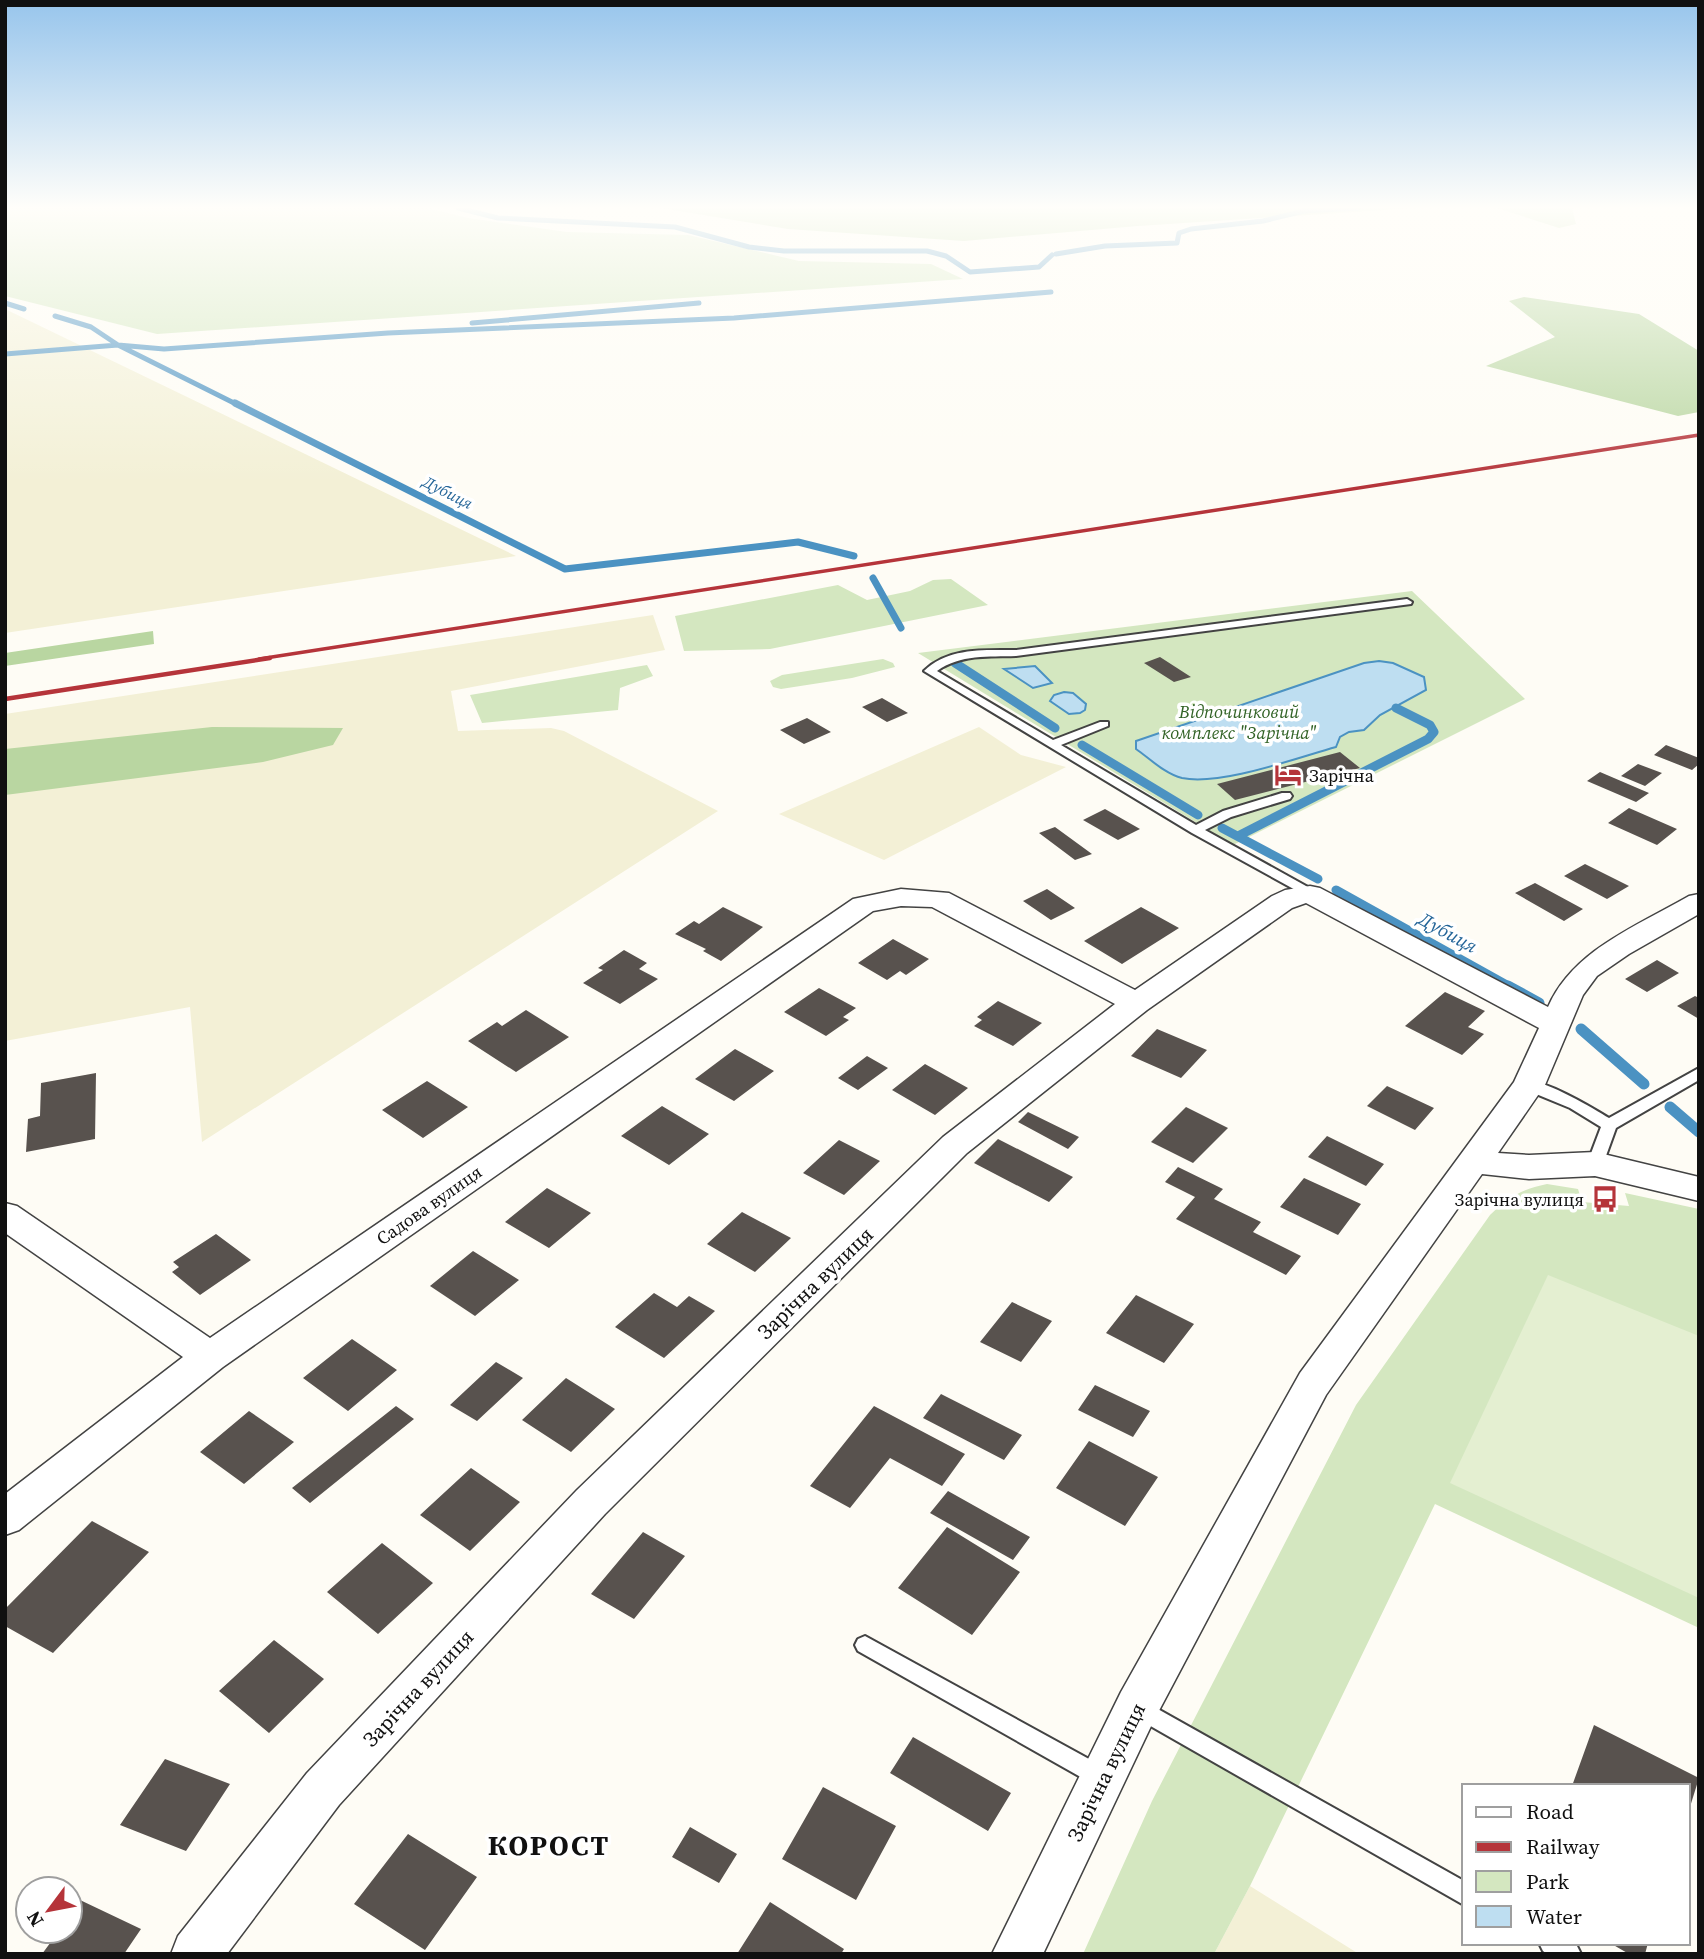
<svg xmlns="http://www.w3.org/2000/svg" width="1704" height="1959" viewBox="0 0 1704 1959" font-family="'Source Serif 4',serif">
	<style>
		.farmland { fill: #f3f0d6 }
		.green { fill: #d4e7c0 }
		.forest { fill: #b9d6a1 }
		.pitch { fill: #e4efd1 }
		.water { fill: #bedef1; stroke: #4b92c2; stroke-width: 2 }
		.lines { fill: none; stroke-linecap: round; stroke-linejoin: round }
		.stream-far3 { stroke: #4b92c2; stroke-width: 5 }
		.stream-far2 { stroke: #4b92c2; stroke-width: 7 }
		.stream-far1 { stroke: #4b92c2; stroke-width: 9 }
		.stream { stroke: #4b92c2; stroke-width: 11 }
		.building { fill: #58524e }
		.service-casing { stroke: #434343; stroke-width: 4 }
		.minor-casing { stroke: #434343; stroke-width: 3 }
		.service { fill: #fff; fill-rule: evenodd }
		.minor { fill: #fff; fill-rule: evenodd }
		.rail-far1 { stroke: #b5343a; stroke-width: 3.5 }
		.rail { stroke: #b5343a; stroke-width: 4.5 }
		.labels { text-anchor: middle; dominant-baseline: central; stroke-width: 7; stroke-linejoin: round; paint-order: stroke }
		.far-water-label { font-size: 16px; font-style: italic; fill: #246598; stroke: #fff }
		.park-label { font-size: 18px; font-style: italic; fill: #326326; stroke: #fff }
		.poi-label { font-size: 18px; fill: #101010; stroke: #fff; text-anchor: start }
		.street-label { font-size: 18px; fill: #101010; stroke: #fff }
		.water-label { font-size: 19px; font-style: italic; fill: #246598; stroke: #fff }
		.near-street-label { font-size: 21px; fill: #101010; stroke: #fff }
		.near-district-label { font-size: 28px; font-weight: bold; letter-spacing: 2px; fill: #101010; stroke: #fff }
	</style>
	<rect width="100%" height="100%" fill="#fefcf5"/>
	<path class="farmland" d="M5,309L516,556L5,633Z
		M653,615L665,650L451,691L458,731L551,728L564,731L718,811L202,1142L190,1007L5,1041V714Z
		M979,727L1021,755L1066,767L884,860L779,814Z
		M1250,1886L1359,1954H1214Z"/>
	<path class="green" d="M5,208H427L468,218L567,232L688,235L799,261L931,264L963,279L157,334L5,296Z
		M951,579L988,605L770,649L684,651L675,616L838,585L867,600L910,591L933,580Z
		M1412,591L1525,699L1233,845L918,653Z
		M883,659L893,663L895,667L852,678L781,689L773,687L770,681L782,675Z
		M647,665L653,676L620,688L618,710L482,723L470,695Z
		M1547,1184L1578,1189L1582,1202L1629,1206L1625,1193L1699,1209V1628L1435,1504L1250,1886L1214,1954H1083L1152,1801L1356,1405L1490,1215C1508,1197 1522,1189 1547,1184Z"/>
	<path class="forest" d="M661,208H1414L1138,226L964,241L788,229Z
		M1497,208H1572L1576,224L1559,228Z
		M1524,297L1639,314L1699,351V412L1678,416L1486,366L1555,337L1509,301Z
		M153,631L154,644L5,666V653Z
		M212,727L343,728L333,745L263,762L5,795V749Z"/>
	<path class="pitch" d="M1548,1275L1699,1336V1598L1450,1483Z"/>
	<path class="water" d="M1379,661L1393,663L1424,677L1426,690L1380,715L1364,730L1349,732L1340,737L1336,747C1296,758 1221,786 1182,778C1165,774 1149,758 1136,749V741L1364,663Z
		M1035,666L1052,683L1033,688L1004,669Z
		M1064,692L1073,693L1086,704L1085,710L1080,713L1069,714L1050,701L1054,695Z"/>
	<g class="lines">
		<path class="stream-far3" d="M458,208L498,218L675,227L749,247L784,251H927L946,256L970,272L1039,267L1052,255
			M1056,254L1105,246L1177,243L1179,233L1191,229L1263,221L1304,211L1358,208
			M5,303L24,309
			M55,316L91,327L118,345L238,405
			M472,323L699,303
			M5,354L118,345L164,349L388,333L734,318L1051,292"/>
		<path class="stream-far2" d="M235,403L565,569L798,542L854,556
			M873,578L901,628"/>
		<path class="stream-far1" d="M955,663L1055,728
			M1082,745L1198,815
			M1222,828L1318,879
			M1238,836L1428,739L1434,732L1430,725L1396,708
			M1336,890L1512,988"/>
		<path class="stream" d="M1508,986L1539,1003
			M1581,1029L1644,1084
			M1670,1107L1699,1132"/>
	</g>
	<path class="building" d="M1160,657L1191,677L1174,682L1144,663Z
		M882,698L908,713L887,722L862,707Z
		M807,718L831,732L804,744L780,730Z
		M1666,745L1699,758V764L1692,770L1654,755Z
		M1340,752L1360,768L1235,800L1217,784Z
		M1638,764L1662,773L1645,786L1621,776Z
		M1600,772L1649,793L1636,802L1587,781Z
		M1629,808L1677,829L1657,845L1608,823Z
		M1105,809L1140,829L1118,840L1083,820Z
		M1055,827L1092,854L1075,860L1039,833Z
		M1585,864L1629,886L1607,899L1564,876Z
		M1535,883L1583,909L1564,921L1515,893Z
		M1047,889L1075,908L1051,920L1023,901Z
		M723,907L763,927L721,961L703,951L706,949L675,934L694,921L699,924Z
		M1141,907L1179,928L1122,964L1084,941Z
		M893,939L929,959L906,975L900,971L887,980L858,963Z
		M624,950L647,963L639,969L658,979L620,1004L583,983L603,970L598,968Z
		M1657,960L1679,973L1647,992L1625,979Z
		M819,988L856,1008L843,1017L849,1020L826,1036L784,1012Z
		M1445,992L1485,1011L1468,1027L1484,1034L1462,1055L1405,1026Z
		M1695,996L1699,998V1019L1677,1006Z
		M998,1001L1042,1023L1013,1046L974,1026L982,1020L977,1017Z
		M526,1010L569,1037L516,1072L468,1041L497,1022L502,1026Z
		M1157,1029L1207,1050L1181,1078L1131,1056Z
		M735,1049L774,1071L734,1101L695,1079Z
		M867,1056L888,1068L858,1090L838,1078Z
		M925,1064L968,1088L935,1115L892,1090Z
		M96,1073L95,1139L26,1152L28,1119L40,1116L41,1083Z
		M427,1081L468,1107L423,1138L382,1110Z
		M1387,1086L1434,1108L1415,1130L1367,1106Z
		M662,1106L709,1134L669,1165L621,1136Z
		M1186,1107L1228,1128L1193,1163L1151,1142Z
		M1028,1112L1079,1137L1068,1149L1018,1122Z
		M1327,1136L1384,1164L1366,1186L1308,1157Z
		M998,1139L1073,1177L1049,1202L974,1163Z
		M839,1140L880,1161L844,1195L803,1173Z
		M1178,1167L1223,1189L1214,1199L1261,1222L1253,1232L1301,1256L1286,1275L1176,1219L1195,1197L1165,1182Z
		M1304,1178L1361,1204L1338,1235L1280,1207Z
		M547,1188L591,1213L549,1248L505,1222Z
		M742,1212L791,1238L755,1272L707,1244Z
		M216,1234L251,1260L200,1295L172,1272L179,1267L173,1262Z
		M473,1251L519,1280L475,1316L430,1286Z
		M654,1293L677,1307L689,1296L715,1311L664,1358L615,1327Z
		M1136,1295L1194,1324L1164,1363L1106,1333Z
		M1012,1302L1052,1321L1021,1362L980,1342Z
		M352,1339L397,1370L348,1411L303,1378Z
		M496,1362L523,1378L477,1421L450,1405Z
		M566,1378L615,1409L571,1452L522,1420Z
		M1095,1385L1150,1411L1133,1437L1078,1410Z
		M941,1394L1022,1435L1004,1460L923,1418Z
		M396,1406L414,1419L310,1503L292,1488Z
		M874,1406L965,1454L942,1486L890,1458L850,1508L810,1486Z
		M249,1411L294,1442L244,1484L200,1452Z
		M1089,1441L1158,1477L1125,1526L1056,1488Z
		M471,1468L520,1502L470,1551L420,1515Z
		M948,1491L1030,1537L1013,1560L930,1513Z
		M92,1521L149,1552L53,1653L5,1626V1609Z
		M947,1527L1020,1572L972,1635L898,1588Z
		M643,1532L685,1556L634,1619L591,1594Z
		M382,1543L433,1583L378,1634L327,1592Z
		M274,1640L324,1679L269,1733L219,1691Z
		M1594,1725L1699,1778L1689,1810L1688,1786H1572Z
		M913,1737L1011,1793L988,1831L890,1773Z
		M165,1759L230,1784L186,1851L120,1825Z
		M823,1787L896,1826L856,1900L782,1859Z
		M690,1827L737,1854L719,1883L672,1857Z
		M408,1834L477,1877L425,1950L354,1904Z
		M80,1900L141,1929L124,1954H42L59,1931H70V1915Z
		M770,1902L844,1949L841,1954H737Z
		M1610,1943H1648L1645,1954H1629Z"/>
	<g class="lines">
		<defs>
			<path id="service" d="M1407,599L1412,602L1411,604L1016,656C989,657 960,654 937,671L1053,740L1100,722H1108V726L1061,745L1196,825L1223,811L1282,793H1290L1292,796L1290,799L1231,817L1205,830L1315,891L1317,894L1310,898L1192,833L924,671C948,647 985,650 1016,650Z
				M1699,1068V1080L1616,1128L1603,1164L1601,1168H1589L1587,1164L1601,1127L1570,1108L1524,1089L1521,1085L1524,1081C1541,1077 1593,1108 1609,1118Z
				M865,1636L1109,1770L1112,1777L1109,1784L1101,1787L1093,1784L858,1651L855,1645L858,1639Z
				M1140,1699L1464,1881V1905L1133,1716L1129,1709L1133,1702Z
				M1539,1943H1573L1577,1946L1581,1954H1547L1543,1951Z"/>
			<path id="minor" d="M1310,886L1320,888L1548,1007C1573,950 1637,926 1689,896L1699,894V914L1629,954L1597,976L1583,995L1545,1085L1498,1153L1529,1155L1595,1152L1699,1177V1201L1595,1176L1529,1179L1482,1174L1326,1395L1153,1722L1043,1954H992L1121,1692L1300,1373L1514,1082L1539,1028L1306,903L1292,908L1147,1010L967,1153L605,1514L339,1805L227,1954H171L178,1936L307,1773L577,1490L943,1137L1115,1004L932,907L901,906L873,911L223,1367L19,1530L5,1535V1494L183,1357L5,1233V1203L17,1206L210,1338L853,899L901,889L949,893L1135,990L1272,896L1285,890Z"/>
		</defs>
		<use href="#service" class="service-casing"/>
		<use href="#minor" class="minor-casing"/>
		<use href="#service" class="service"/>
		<use href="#minor" class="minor"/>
		<path class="rail-far1" d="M259,659L1699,435"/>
		<path class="rail" d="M5,699L270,658"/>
	</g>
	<linearGradient id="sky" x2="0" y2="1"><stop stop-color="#97c5ec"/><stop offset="0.43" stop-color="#fffefa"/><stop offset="1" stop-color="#fffefa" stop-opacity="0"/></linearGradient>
	<rect width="1704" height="482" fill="url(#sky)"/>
	<defs>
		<symbol id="hotel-bare" viewBox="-9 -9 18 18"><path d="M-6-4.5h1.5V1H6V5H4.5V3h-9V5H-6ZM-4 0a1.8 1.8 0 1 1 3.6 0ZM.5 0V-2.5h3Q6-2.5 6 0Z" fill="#b5343a" stroke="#fff" stroke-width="2.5" paint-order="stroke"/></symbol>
		<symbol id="bus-bare" viewBox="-9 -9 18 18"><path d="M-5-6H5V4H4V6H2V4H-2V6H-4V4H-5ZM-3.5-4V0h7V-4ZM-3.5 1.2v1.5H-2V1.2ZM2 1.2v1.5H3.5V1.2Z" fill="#b5343a" stroke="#fff" stroke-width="2.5" paint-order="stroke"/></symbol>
	</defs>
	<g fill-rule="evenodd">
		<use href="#hotel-bare" x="1269" y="756" width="38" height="38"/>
		<use href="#bus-bare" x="1586" y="1180" width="38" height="38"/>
	</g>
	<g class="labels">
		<g class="far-water-label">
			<text transform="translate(448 492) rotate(27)">Дубиця</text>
		</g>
		<g class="park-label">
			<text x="1239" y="711">Відпочинковий<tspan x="1239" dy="21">комплекс "Зарічна"</tspan></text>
		</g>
		<g class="poi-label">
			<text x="1309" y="775">Зарічна</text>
			<text x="1584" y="1199" text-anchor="end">Зарічна вулиця</text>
		</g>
		<g class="street-label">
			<text transform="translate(429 1205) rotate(-35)">Садова вулиця</text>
		</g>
		<g class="water-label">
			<text transform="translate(1448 932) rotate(29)">Дубиця</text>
		</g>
		<g class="near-street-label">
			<text transform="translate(815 1283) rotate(-44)">Зарічна вулиця</text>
			<text transform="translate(418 1688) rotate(-47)">Зарічна вулиця</text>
			<text transform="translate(1106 1772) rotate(-64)">Зарічна вулиця</text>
		</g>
		<g class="near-district-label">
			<text x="549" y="1845">КОРОСТ</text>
		</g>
	</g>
	<rect width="1704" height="1959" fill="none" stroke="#101010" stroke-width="14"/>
	<rect x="1462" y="1784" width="228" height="161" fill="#ffffff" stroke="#9f9f9f" stroke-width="2"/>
	<rect x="1476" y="1807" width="35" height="10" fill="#ffffff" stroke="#9f9f9f" stroke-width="2"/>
	<text x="1526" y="1819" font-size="21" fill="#101010">Road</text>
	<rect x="1476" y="1842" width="35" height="10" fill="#b5343a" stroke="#9f9f9f" stroke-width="2"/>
	<text x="1526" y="1854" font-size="21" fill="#101010">Railway</text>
	<rect x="1476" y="1871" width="35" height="21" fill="#d4e7c0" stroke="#9f9f9f" stroke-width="2"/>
	<text x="1526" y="1889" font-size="21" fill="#101010">Park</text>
	<rect x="1476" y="1906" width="35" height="21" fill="#bedef1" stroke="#9f9f9f" stroke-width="2"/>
	<text x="1526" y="1924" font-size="21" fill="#101010">Water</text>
	<g transform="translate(49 1910) rotate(238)"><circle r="33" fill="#ffffff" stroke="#9f9f9f" stroke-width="2"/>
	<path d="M0-5L12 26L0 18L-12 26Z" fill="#b5343a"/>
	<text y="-10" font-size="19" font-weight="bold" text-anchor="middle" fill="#101010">N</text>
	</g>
</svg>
